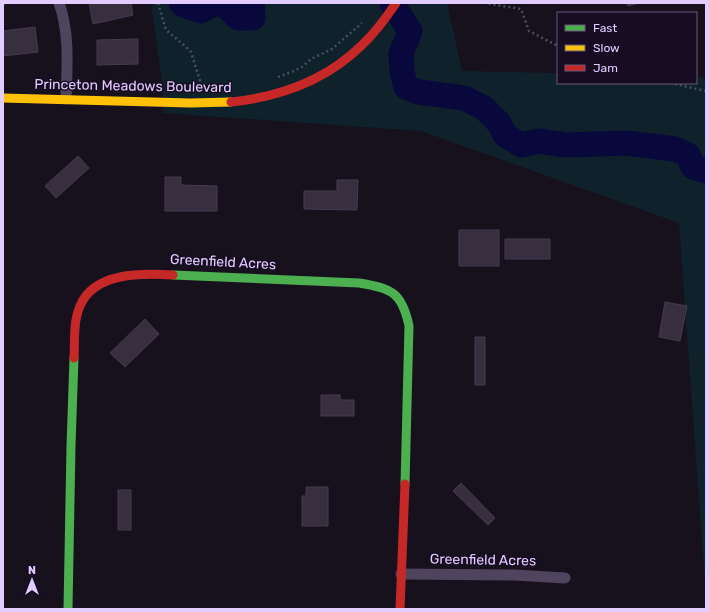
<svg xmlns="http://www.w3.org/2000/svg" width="709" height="612" viewBox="0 0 709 612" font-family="Rubik,sans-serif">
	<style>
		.green { fill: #0f212a }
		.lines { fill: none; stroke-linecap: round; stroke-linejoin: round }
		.river { stroke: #08083d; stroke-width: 25 }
		.building { fill: #372e3f; stroke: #463a51 }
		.path { stroke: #494e63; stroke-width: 2.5; stroke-dasharray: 2 3; stroke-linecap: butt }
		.street { stroke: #4e445e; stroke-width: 11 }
		.fast { stroke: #4caf50; stroke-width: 9 }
		.slow { stroke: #ffc107; stroke-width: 9 }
		.jam { stroke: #c62828; stroke-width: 9 }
		.labels { text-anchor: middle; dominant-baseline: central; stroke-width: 3; stroke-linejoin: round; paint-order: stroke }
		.street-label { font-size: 14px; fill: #e3ccff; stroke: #170c22 }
	</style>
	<rect width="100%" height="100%" fill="#17111d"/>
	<path class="green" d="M151,3H447L462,71L558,73V83H696V77L706,78V583H705L679,223L421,131L163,113V90Z"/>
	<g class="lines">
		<path class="river" d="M181,3L183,5L201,11L216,3
			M222,3L238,18H253L252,3
			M392,3L410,31L401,54L402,72L406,87L419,92L464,98L484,108L499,123L505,135L521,145L538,141L567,145L626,143L675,149L688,155L693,167L706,171"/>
	</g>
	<path class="building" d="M89,3H131L133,15L93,24Z
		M627,3H639L628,6Z
		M35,27L38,52L3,56V31Z
		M138,39V64L97,65V40Z
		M78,156L89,168L56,198L45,186Z
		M165,177H181V185L217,186V211H165Z
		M337,180H358L357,210L304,209V191H337Z
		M459,230H499V266H459Z
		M505,239H550V259H505Z
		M665,302L687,306L680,341L659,337Z
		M145,319L159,334L125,367L110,353Z
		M475,337H485V385H475Z
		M321,395H340V400H354V416H321Z
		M461,483L495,518L488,525L453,491Z
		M306,487H328V526H302V496H306Z
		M118,490H131V530H118Z"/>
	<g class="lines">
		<path class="path" d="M158,3L166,30L185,46L191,52L202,87H216
			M489,3L490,4L521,9L529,31L558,46
			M3,4L6,3
			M278,77L294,71L302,67L311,59L332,49L362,23
			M670,83L706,91"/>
		<path class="street" d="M59,3C70,34 67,67 66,99
			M401,574L514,575L565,578"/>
		<path class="fast" d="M173,275L359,283C391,288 402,292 409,326L405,484
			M68,609L71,446L74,358"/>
		<path class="slow" d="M3,98L190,103L231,102"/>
		<path class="jam" d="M231,102C279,97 326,80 361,46C375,33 386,18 396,3
			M74,358C75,341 73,322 80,306C94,272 142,273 173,275
			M400,609L405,484"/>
	</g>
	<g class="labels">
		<g class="street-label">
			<text transform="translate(133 86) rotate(1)">Princeton Meadows Boulevard</text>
			<text transform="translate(223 262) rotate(3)">Greenfield Acres</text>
			<text transform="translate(483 560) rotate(1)">Greenfield Acres</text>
		</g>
	</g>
	<rect width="709" height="612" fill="none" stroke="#e3ccff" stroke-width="8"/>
	<rect x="557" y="12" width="140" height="72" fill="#170c22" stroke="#69597a"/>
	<rect x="565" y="25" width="20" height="6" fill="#4caf50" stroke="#69597a"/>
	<text x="593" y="32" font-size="12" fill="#e3ccff">Fast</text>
	<rect x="565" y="45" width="20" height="6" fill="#ffc107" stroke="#69597a"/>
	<text x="593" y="52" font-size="12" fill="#e3ccff">Slow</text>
	<rect x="565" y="65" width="20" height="6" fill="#c62828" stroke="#69597a"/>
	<text x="593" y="72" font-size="12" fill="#e3ccff">Jam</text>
	<g transform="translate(32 580)" stroke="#170c22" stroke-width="3" paint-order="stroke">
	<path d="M0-3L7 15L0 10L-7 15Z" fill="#e3ccff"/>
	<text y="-6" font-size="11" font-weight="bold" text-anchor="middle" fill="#e3ccff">N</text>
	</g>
</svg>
